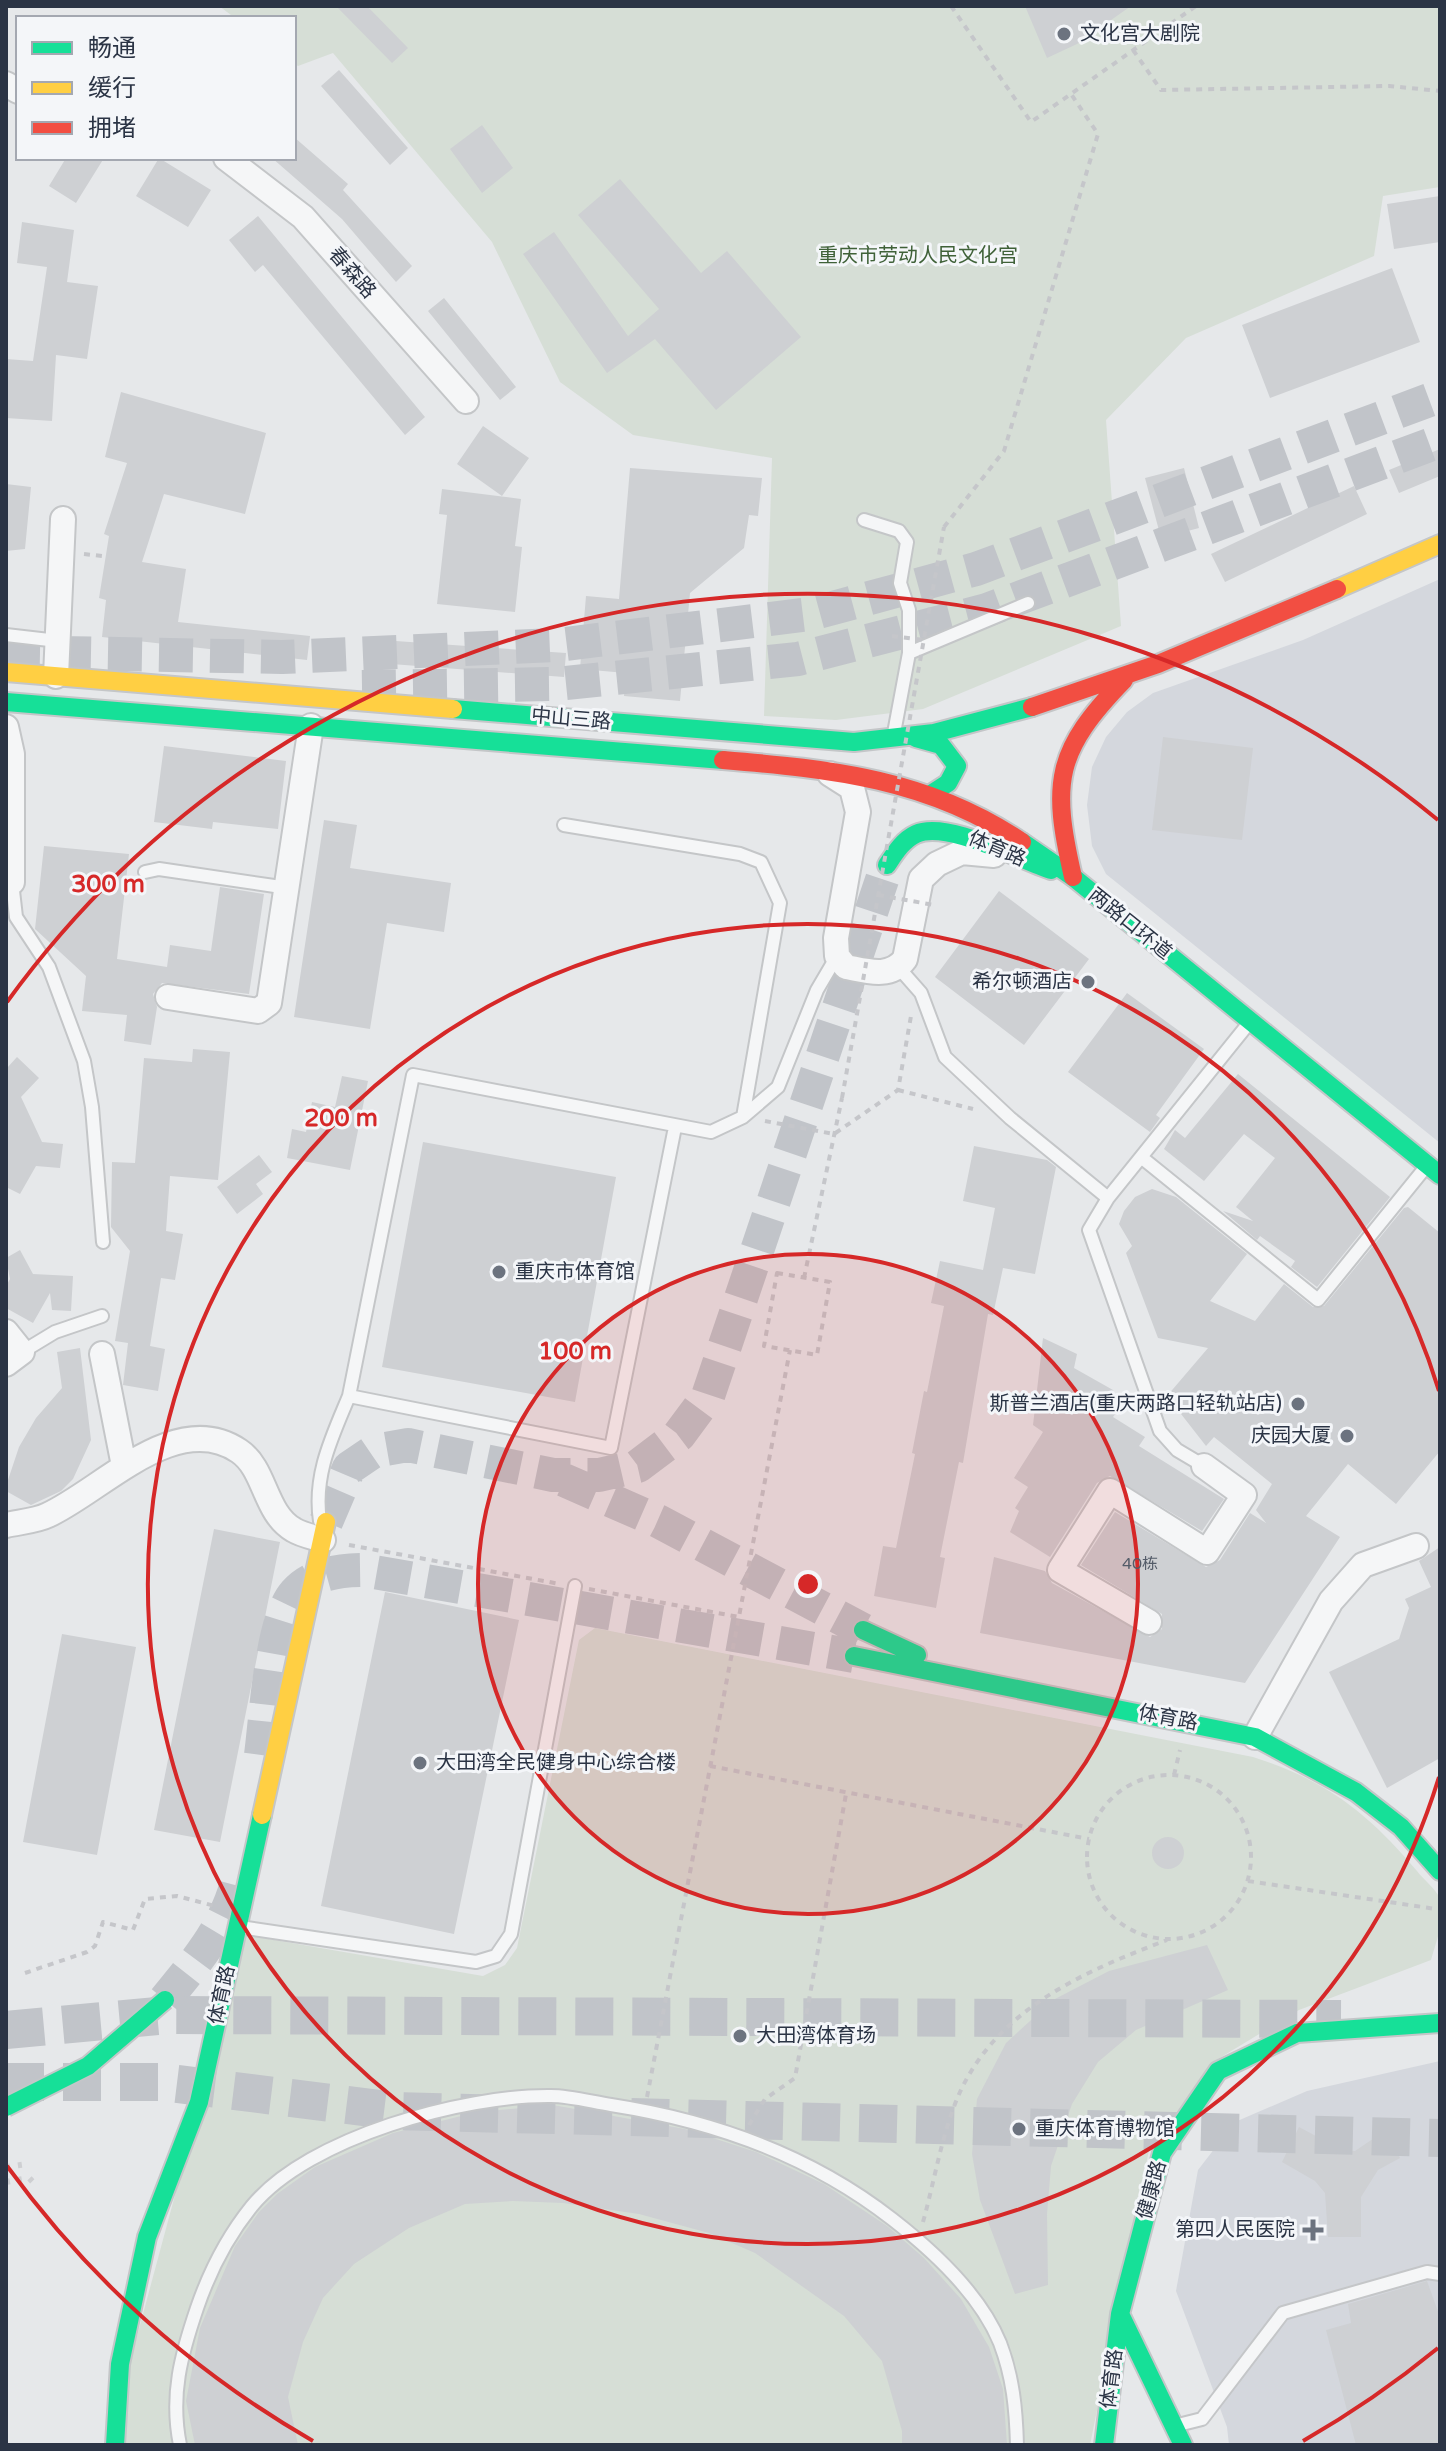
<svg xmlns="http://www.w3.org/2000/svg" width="1446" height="2451" viewBox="0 0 1446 2451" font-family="'Varela Round','Noto Sans SC',sans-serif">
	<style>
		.built { fill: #d4d7dd }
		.green { fill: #d6ded6 }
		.building { fill: #ced0d3 }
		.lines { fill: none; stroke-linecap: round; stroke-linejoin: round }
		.secondary-tunnel { stroke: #c1c4c9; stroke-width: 34; stroke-dasharray: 34 17; stroke-linecap: butt }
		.primary-tunnel { stroke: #c1c4c9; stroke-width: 38; stroke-dasharray: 38 19; stroke-linecap: butt }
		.lane-casing { stroke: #c4c6c8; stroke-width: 16 }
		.street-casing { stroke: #c4c6c8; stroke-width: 28 }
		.fast-casing { stroke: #c4c6c8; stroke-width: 22 }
		.slow-casing { stroke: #c4c6c8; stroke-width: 22 }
		.jam-casing { stroke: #c4c6c8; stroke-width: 22 }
		.path { stroke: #c5c6ca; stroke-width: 4; stroke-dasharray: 6 6; stroke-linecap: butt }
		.lane { stroke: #f5f6f7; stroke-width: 12 }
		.street { stroke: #f5f6f7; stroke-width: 24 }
		.fast { stroke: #16e098; stroke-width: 18 }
		.slow { stroke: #ffcf43; stroke-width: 18 }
		.jam { stroke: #f24e42; stroke-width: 18 }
		.rail { stroke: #cecfd2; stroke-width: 6; stroke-dasharray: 4 8; stroke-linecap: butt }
		.fast-bridge-casing { stroke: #c4c6c8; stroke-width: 22; stroke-linecap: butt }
		.path-bridge { stroke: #c5c6ca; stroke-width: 4; stroke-dasharray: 6 6; stroke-linecap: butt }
		.fast-bridge { stroke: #16e098; stroke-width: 18 }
		.ring { fill: none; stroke: #d62828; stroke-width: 4 }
		.poi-dot { fill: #6c737f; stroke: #f4f6f9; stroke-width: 3 }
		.labels { text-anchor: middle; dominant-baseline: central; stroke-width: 6; stroke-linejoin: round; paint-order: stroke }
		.number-label { font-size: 16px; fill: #545c69 }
		.poi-label { font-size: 20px; fill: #2b3445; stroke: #f4f6f9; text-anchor: start }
		.park-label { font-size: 20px; fill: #3f6138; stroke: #f4f6f9 }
		.street-label { font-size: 20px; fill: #2b3445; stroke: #f4f6f9 }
		.centre { fill: #d62828; stroke: #f4f6f9; stroke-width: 4 }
		.ring-label { font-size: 24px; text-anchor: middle; font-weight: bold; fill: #d62828; stroke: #f4f6f9; stroke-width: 6; stroke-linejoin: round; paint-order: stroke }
	</style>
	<rect width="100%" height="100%" fill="#e6e8ea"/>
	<path class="built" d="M1440,579V1143L1106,874L1092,846L1087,805L1092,767L1106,737L1127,712L1153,693L1303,640Z
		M1440,2061V2445H1229L1227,2427L1176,2291L1198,2170L1235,2122L1307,2091Z"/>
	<path class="green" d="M219,6H1440V187L1383,196L1374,256L1186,338L1106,420L1121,626L923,709L836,720L764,716L772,458L633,435L560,382L492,242L333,53L298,66L294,63V18H235Z
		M595,1628L1253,1757C1326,1780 1368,1813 1417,1871C1423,1879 1437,1890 1440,1899C1446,1918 1436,1942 1431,1960L1299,2010L1213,2062L1149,2150L1090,2445H125L129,2366L245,1935L483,1976L505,1965L517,1948L579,1640Z"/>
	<path class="building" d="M336,6H367L408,48L392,63Z
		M1025,6H1131L1077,44L1047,58Z
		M339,70L408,148L390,165L321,86Z
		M482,125L513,168L482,193L450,149Z
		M294,137L348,184L343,190L412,266L396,282L342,219L272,158H294Z
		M66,158H104L76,203L49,186Z
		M159,158L211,190L188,227L136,196Z
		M620,179L701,273L727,251L801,337L716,410L655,339L607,373L523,254L554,232L628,336L659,309L578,215Z
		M1440,196V242L1394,249L1387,204Z
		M258,216L425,417L405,435L263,265L255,272L229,240Z
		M22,222L74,230L67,282L98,286L87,359L56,355L52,421L6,418V359L33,361L47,267L17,263Z
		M1392,268L1420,342L1270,398L1242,325Z
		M444,298L516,387L500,400L428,311Z
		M121,392L266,433L245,514L164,494L142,562L186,569L178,622L310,636L307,660L102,637L106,600L99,598L109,536L104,534L127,463L105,457Z
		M483,426L529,458L502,496L457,464Z
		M1440,449V476L1399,493L1389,470Z
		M630,468L762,478L758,516L749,515L744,548L690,593L680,701L624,696L626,673L580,669L586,596L619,599Z
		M1184,468L1199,528L1161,538L1145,478Z
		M6,484L31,487L25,549L6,551Z
		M1354,486L1367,514L1225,582L1211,554Z
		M442,489L521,499L515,546L522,547L515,612L437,604L447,515L439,514Z
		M367,639L566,653L564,677L365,662Z
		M1163,737L1253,748L1242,840L1152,830Z
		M164,746L286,761L278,829L213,822L212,829L154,822Z
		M324,820L357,825L350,868L451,883L444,932L387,923L370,1029L294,1017Z
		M44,846L129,854L117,959L167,967L170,945L211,951L220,887L264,894L249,994L162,983L153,994L157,1007L151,1045L124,1041L127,1015L82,1011L86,976L35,929Z
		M999,891L1089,959L1024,1045L935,977Z
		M1127,993L1204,1049L1156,1115L1160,1118L1150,1132L1068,1072Z
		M193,1049L230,1052L218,1180L170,1176L166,1231L183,1234L175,1280L161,1278L150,1346L165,1349L158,1391L123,1385L128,1343L115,1341L130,1251L111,1227L112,1162L135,1163L144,1058L192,1062Z
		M17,1057L39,1078L21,1097L42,1142L63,1144L60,1168L36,1166L20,1194L6,1187V1065L7,1068Z
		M1238,1074L1390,1197L1317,1287L1291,1267L1295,1261L1260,1236L1257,1240L1223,1211L1253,1221L1236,1207L1275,1158L1244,1134L1204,1181L1164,1149L1175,1130L1185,1138Z
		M342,1076L368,1081L350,1170L287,1158L292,1129L306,1132L312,1102L335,1107Z
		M423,1142L616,1177L575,1402L382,1367Z
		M974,1146L1047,1160L1056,1167L1035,1274L1003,1268L993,1315L988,1314L963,1463L959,1462L940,1557L945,1558L936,1608L874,1596L883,1546L896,1548L915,1454L912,1453L924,1391L927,1392L944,1306L931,1303L940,1261L983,1270L995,1208L963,1201Z
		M259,1155L272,1172L256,1184L263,1194L237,1214L217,1187Z
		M1152,1189L1176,1197L1247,1254L1210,1301L1255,1321L1284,1284L1313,1307L1324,1306L1404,1208L1408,1207L1440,1233V1451L1396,1504L1348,1464L1306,1516L1340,1537L1245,1683L980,1633L994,1557L1045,1571L1052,1583L1150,1637L1162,1629V1614L1081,1565L1115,1512L1206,1567L1220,1560L1250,1513L1266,1523L1256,1510L1272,1484L1214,1437L1206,1446L1167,1396L1208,1348L1158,1338L1126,1253L1132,1246L1119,1224L1124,1211L1135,1197Z
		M20,1250L33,1274L73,1276L71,1311L52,1310L50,1293L33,1323L6,1308V1286L10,1279L6,1258Z
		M1043,1338L1077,1354L1074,1368L1113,1390L1122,1405L1113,1417L1145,1437L1139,1446L1224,1499L1202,1531L1110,1476L1097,1483L1050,1557L1010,1532L1019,1511L1015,1508L1028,1487L1014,1478L1043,1432L1033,1425Z
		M80,1348L91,1440L73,1479L61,1491L31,1505L6,1491V1486L19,1447L36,1418L62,1388L57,1352Z
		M214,1529L280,1542L220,1842L154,1830Z
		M1440,1547V1758L1387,1788L1329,1672L1399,1639L1409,1608L1405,1599L1431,1587L1419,1561Z
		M385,1592L519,1620L454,1934L321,1906Z
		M62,1634L136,1647L97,1855L23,1842Z
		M1152 1853a16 16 0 1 1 32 0a16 16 0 1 1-32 0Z
		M1207,1945L1228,1990L1136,2030L1098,2062L1072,2104L1051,2166L1047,2214L1048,2285L1015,2294L980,2200L972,2154L977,2099L1006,2043L1053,2000L1109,1971Z
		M553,2105L685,2129L756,2152L824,2184L887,2226L924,2258L961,2299L989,2347L1003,2389L1007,2445H902V2431L882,2361L844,2316L755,2253L709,2233L639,2214L563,2203L513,2201L465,2204L409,2228L354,2264L323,2298L303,2342L288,2397L298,2445H195L186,2401L200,2328L235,2246L259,2212L277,2194L315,2167L393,2133L477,2112Z
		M1299,2127L1342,2150L1355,2151L1386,2130L1400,2158L1378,2170L1361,2197V2237H1328L1325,2193L1315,2181L1282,2162Z
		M1427,2281L1440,2317V2445H1356L1326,2330L1351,2323L1348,2304Z"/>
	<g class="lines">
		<path class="secondary-tunnel" d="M6,652L282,657L557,645L811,614L976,569L1440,396
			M362,687L556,684L798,659L987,610L1440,441
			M564,1480L658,1521L863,1630
			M326,1522L349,1468L374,1451L408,1445L553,1475H599L638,1466L679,1435L708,1396L887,865
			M261,1755C266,1718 271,1620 295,1593C311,1574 340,1570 363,1570L854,1656
			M165,2000C195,1963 228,1925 238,1878"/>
		<path class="primary-tunnel" d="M6,2030L168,2015L1341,2019
			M6,2082H161L396,2111L1440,2138"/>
		<defs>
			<path id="lane" d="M864,520L899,531L907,542L900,583L909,610V653L894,733
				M6,635L58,641
				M909,653L1028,603
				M564,825L740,854L761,862L780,903L743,1117
				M145,872L159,869L288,888
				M9,882H12L16,917L49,967L84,1061L92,1107L103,1242
				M899,968L921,993L945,1057L1010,1118L1108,1198L1089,1230L1160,1431L1177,1450L1204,1466
				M675,1127L611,1448L349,1396L413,1075L711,1132L743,1117L778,1087L817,990L837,956
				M1141,1157L1318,1300L1425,1168
				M1108,1198L1249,1023
				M22,1352L55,1332L102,1316
				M320,1521C313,1475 332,1437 349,1396
				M240,1927L476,1962L496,1956L511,1934L575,1586
				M1178,2425L1202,2419L1283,2313L1427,2272L1440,2274
				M180,2445C170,2395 181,2355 197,2308C210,2270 227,2237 252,2206C309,2137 464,2095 551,2096C570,2096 592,2102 611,2105C714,2121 810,2155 892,2219C932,2250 980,2294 1000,2343C1013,2377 1016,2409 1017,2445"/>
			<path id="street" d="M6,84L18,91
				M226,158L303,217L466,401
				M56,676L63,519
				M6,727L12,754V882
				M830,774L852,788L858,812L836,938L837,956L846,967C867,971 890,979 905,959L921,879L937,864L962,852L994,855
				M168,997L258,1011L269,1003L311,726
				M6,1332L22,1352L6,1364
				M102,1354L124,1466
				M6,1525C19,1522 36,1521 48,1515C101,1491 176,1408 239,1451C266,1469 264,1513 294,1530C302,1535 314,1537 323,1540
				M1149,1622L1060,1570L1110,1491L1207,1552L1244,1495L1204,1466
				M1255,1737L1331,1601L1363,1565L1416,1546"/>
			<path id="fast" d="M6,702L723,760
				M453,709L854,742L934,733L1032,707
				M916,738L941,745L957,766L948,783L931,794
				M1022,842L1073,877L1440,1175
				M887,865C895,853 903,840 916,834C947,820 1018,859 1051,870
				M863,1630L917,1655
				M854,1656L1255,1737L1356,1792L1401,1827L1440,1871
				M115,2445L120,2364L147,2237L199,2102L262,1815
				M1104,2445L1120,2314
				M1183,2445L1120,2314L1162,2153L1218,2071L1297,2033L1440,2023"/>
			<path id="slow" d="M1337,589L1440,544
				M6,672L453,709
				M262,1815L326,1522"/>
			<path id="jam" d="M1032,707L1158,664L1337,589
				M723,760C832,769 929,779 1022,842
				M1073,877C1051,782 1055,751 1124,680"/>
		</defs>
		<use href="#lane" class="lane-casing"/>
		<use href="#street" class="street-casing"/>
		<use href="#fast" class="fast-casing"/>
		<use href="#slow" class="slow-casing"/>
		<use href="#jam" class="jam-casing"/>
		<path class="path" d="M951,6L1031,122L1196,6
			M1133,50L1161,90L1389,86L1440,91
			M944,527L1004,451L1098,134L1071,94
			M84,554L102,556
			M898,1090L973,1109
			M765,1121L834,1134L898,1090L911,1016
			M777,1273L830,1282L817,1355L764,1346Z
			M804,1278L842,1098
			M349,1545L560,1584
			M589,1589L739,1617
			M710,1766L1089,1839
			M1087 1857a82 82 0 1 1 164 0a82 82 0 1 1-164 0Z
			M1174,1775L1180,1750
			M1248,1881L1436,1909
			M25,1973L87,1952L95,1946L103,1922L133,1930L145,1899L177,1896L215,1906
			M647,2097L790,1350
			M749,2125L765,2099L795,2078L846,1794
			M923,2222C935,2179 942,2132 960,2092C999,2008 1085,1971 1167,1940"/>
		<use href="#lane" class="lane"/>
		<use href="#street" class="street"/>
		<use href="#fast" class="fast"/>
		<use href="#slow" class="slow"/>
		<use href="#jam" class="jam"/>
		<path class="rail" d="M6,2167L28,2164
			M6,2182L29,2178L34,2183"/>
		<defs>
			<path id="fast-bridge" d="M6,2107L88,2066L165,2000"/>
		</defs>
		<use href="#fast-bridge" class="fast-bridge-casing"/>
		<path class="path-bridge" d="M892,636L923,640
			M878,895L934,905
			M842,1098L944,527"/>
		<use href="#fast-bridge" class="fast-bridge"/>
	</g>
	<circle cx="808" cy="1584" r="330" fill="#d62828" fill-opacity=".12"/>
	<g class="ring">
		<circle cx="808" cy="1584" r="330"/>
		<path d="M1439 1777A660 660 0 1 1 1439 1391"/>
		<path d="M1438 2348A990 990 0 0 1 1303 2441M313 2441A990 990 0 0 1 7 2166M7 1002A990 990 0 0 1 1438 820"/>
	</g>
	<g class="poi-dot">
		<circle cx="1064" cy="34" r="8"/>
		<circle cx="1088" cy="982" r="8"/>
		<circle cx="499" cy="1272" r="8"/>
		<circle cx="1298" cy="1404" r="8"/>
		<circle cx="1347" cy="1436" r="8"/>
		<circle cx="420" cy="1763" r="8"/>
		<circle cx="740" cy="2036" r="8"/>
		<circle cx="1019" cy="2129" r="8"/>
		<path d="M1309 2218h8v8h8v8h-8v8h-8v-8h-8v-8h8z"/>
	</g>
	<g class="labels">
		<g class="number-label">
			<text x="1140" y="1564">40栋</text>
		</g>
		<g class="poi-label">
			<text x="1080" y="34">文化宫大剧院</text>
			<text x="1072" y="982" text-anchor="end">希尔顿酒店</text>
			<text x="515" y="1272">重庆市体育馆</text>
			<text x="1282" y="1404" text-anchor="end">斯普兰酒店(重庆两路口轻轨站店)</text>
			<text x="1331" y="1436" text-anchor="end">庆园大厦</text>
			<text x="436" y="1763">大田湾全民健身中心综合楼</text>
			<text x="756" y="2036">大田湾体育场</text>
			<text x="1035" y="2129">重庆体育博物馆</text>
			<text x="1295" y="2230" text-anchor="end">第四人民医院</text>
		</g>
		<g class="park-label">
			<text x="918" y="256">重庆市劳动人民文化宫</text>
		</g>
		<g class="street-label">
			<text transform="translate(352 273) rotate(49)">春森路</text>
			<text transform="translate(571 719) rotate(5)">中山三路</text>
			<text transform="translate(997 849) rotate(23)">体育路</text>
			<text transform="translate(1130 924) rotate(39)">两路口环道</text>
			<text transform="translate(1168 1718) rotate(11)">体育路</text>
			<text transform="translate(222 1995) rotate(-78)">体育路</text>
			<text transform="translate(1152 2190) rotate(-75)">健康路</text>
			<text transform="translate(1112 2379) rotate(-83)">体育路</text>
		</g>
	</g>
	<circle cx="808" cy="1584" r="12" class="centre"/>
	<g class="ring-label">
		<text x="108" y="892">300 m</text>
		<text x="341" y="1126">200 m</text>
		<text x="575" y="1359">100 m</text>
	</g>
	<rect width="1446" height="2451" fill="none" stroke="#2b3445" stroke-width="16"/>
	<rect x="16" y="16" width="280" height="144" fill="#f4f6f9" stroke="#a4a8b1" stroke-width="2"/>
	<rect x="32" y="42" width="40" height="12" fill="#16e098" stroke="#a4a8b1" stroke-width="2"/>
	<text x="88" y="56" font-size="24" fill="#2b3445">畅通</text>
	<rect x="32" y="82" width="40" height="12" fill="#ffcf43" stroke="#a4a8b1" stroke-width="2"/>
	<text x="88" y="96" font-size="24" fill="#2b3445">缓行</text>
	<rect x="32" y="122" width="40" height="12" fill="#f24e42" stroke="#a4a8b1" stroke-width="2"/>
	<text x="88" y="136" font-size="24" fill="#2b3445">拥堵</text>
</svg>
